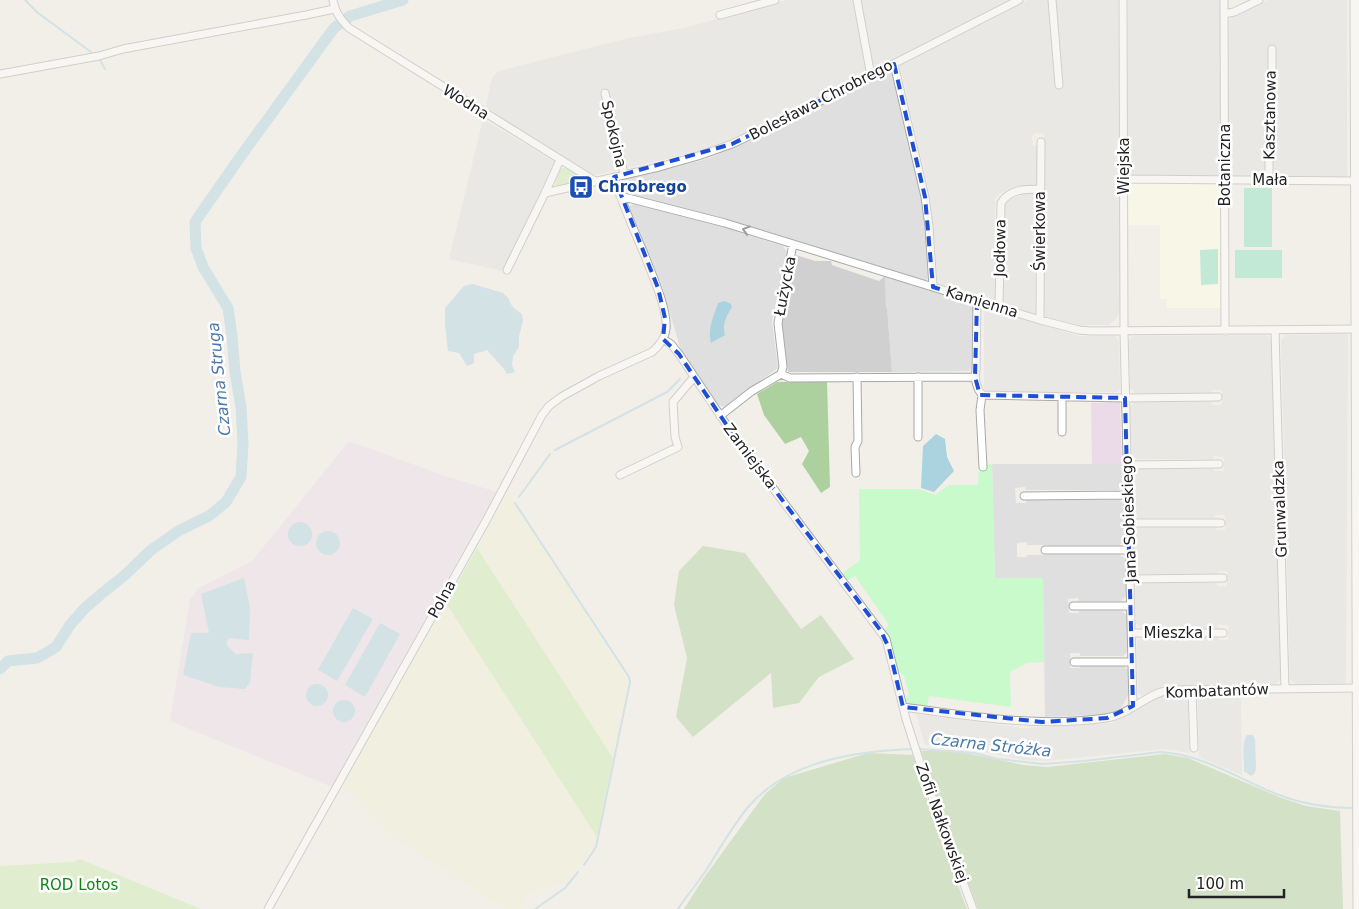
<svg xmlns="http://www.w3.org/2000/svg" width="1359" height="909" viewBox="0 0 1359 909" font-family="'DejaVu Sans',sans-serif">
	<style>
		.residential { fill: #e0dfdf }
		.industrial { fill: #ebdbe8 }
		.education { fill: #ffffe5 }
		.religious { fill: #d0d0d0 }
		.farmland { fill: #eef0d5 }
		.grass { fill: #cdebb0 }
		.forest { fill: #add19e }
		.park { fill: #c8facc }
		.pitch { fill: #88e0be }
		.water { fill: #aad3df }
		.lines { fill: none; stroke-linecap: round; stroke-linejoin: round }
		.stream { stroke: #aad3df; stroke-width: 2 }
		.river { stroke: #aad3df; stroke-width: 11 }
		.minor-casing { stroke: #a9a9a9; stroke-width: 9 }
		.tertiary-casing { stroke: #a9a9a9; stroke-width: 11 }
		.minor { stroke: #fff; stroke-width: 7 }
		.tertiary { stroke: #fff; stroke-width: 9 }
		.oneway { stroke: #9c9c9c }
		.marked { fill: none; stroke: #1d4ed8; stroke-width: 4; stroke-dasharray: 10 6; stroke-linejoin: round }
		.labels { text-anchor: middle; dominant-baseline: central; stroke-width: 5; stroke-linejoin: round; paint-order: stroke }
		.street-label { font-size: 15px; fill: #222; stroke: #fff }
		.transit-label { font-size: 15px; font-weight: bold; fill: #164399; stroke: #fff; text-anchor: start }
		.park-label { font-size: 15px; fill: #0c8416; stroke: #fff }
		.water-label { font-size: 16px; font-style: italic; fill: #4a7aab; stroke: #fff }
	</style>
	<rect width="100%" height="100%" fill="#f2efe9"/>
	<path class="residential" d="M787,0H853L867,72L756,129L727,142L693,153L594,175L512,125L486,107L490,85L493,76L499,71L625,39L688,27Z
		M860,0H1009L873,69Z
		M1028,0H1118L1120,308L1118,315L1115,320L1109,325H1079L1044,316V133H1035L1032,136L1033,145L1037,146V184L1035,186L1010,188L999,194L995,199L996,302L937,284L936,256L929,192L900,66Z
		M1128,0H1220V178H1128Z
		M1268,0H1347V178L1229,176V21L1232,17Z
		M887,72L892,74L920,194L925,222L928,278L926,281L787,238L625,194L622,180L704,160L759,137Z
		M483,119L555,162L502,271L449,259Z
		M1027,193L1036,194L1035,314L1003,304V205L1005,201Z
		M635,204L735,229L741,233L783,246L787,252L772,322L778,368L725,407L718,405L681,350L661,283L629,206Z
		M885,276L973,304L971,368L969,371L892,372L887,308L886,307Z
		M984,306L1079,336H1115L1119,341L1120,389L1118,392H987L984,389Z
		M1348,334L1346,683L1295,684L1290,679L1281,340L1286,335Z
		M1267,335L1272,340L1281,679L1276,684L1162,686L1142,696L1138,694L1137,642L1141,637H1218L1219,640H1228V625H1218V628H1141L1136,623L1135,588L1140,583H1217V586H1227V571H1217V574H1140L1135,569L1134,532L1138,527H1215L1216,530H1225V515H1215V518H1138L1133,513L1132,473L1137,468L1214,469V471H1224V457L1214,456L1213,459H1136L1132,454L1130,407L1135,402H1212V405H1222V390H1212V393H1135L1130,388L1129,340L1133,336Z
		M992,464H1122L1123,486L1118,490H1026L1025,487L1015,488L1016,503H1026V500H1119L1124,504V540L1120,545H1027V542L1017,543V557H1027V555H1120L1125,559L1126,596L1121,601H1079L1078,598L1068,599L1069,613H1079V611H1122L1127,615L1128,651L1123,656H1080V653H1070V668H1080L1081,665H1123L1128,670L1129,694L1121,708L1110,714L1045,717L1043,578H995Z
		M1203,694H1241L1242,775L1199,757L1198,699Z
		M1164,695H1183L1188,699L1189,753L1165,749L1046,761L1024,760L952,745H925L916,714L1024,728L1112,723Z"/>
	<path class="industrial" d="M1120,402L1122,464H1092L1091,403Z
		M349,441L445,476L497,492L436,599L332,787L170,721L190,599L199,588L253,560Z"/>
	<path class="education" d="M1128,181H1220L1221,308H1167V299H1160V225H1128Z"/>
	<path class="religious" d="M796,255L815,261H831L832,265L879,281L885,276L886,307L887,308L892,372H788L782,324Z"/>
	<path class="farmland" d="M508,493L628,679L613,758L477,548Z
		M446,603L597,837L595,847L565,883L551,885L524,897L518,909H505L387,832L379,821L343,784Z"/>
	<path class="grass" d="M563,168H568L579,175L577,181L558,186L555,184L554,180L559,170Z
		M477,548L613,758L597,837L446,603Z
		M80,859L201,909H0V866L73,862Z"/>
	<path class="forest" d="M827,381L830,487L821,493L802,464L809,451L801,437L785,444L764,415L757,394L777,382Z
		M703,546L745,553L801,629L821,615L854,659L819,677L799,703L773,708L771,673L693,737L676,717L687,658L674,605L679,571Z
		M950,750L1024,765L1047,767L1165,754L1188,758L1279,797L1306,806L1340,811L1343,909H978L946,825L921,751Z
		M868,753L913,755L938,833L967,909H684L703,879L765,794L784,778Z"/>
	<path class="park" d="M992,464L995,578H1043L1044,662L1027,663L1010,672L1011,707L929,696L927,707L908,705L906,699L909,695L904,676L897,670L891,644L884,630L889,625L855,576L847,581L842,574L860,560L859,489H919L935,495L949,485H978L979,465Z"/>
	<path class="pitch" d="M1244,188H1272V247H1244Z
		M1218,249V284L1201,285L1200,250Z
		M1235,250H1282V278H1235Z"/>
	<path class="water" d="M473,284L503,293L509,299C511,307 516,310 522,314L523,321L519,336V347L513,356L512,365L515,372L507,374L504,369L487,350L474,354V363L467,366L459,353L448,351L445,324V308L464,286Z
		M725,301L731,304L732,307C726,317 722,324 725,335L711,343C707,330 714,315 718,303Z
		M936,434L945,439L947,457L954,471L934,492L921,488L923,446Z
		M288 534a12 12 0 1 1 24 0a12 12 0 1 1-24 0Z
		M316 543a12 12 0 1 1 24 0a12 12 0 1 1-24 0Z
		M244,578L250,608L249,640L229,638L226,644L235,654L253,653L250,682L245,689L219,687L183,675L191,633H209L201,594Z
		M353,608L373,619L337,681L318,670Z
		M380,623L400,634L365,697L345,685Z
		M306 695a11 11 0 1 1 22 0a11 11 0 1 1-22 0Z
		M333 711a11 11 0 1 1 22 0a11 11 0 1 1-22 0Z
		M1247,735H1253L1255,739L1256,767L1255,773L1251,776L1244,771V768C1244,758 1241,744 1247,735Z"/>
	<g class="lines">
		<path class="stream" d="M25,0L38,13L91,52
			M100,60L105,69
			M555,450L667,392L680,379
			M519,497L550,454
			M515,503L629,677L630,682L596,847L584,865
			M918,749L974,753L998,759L1043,764L1084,761L1160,752C1203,754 1240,780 1279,795C1303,804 1328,808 1354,808
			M535,909L565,888L578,872
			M678,909C687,895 698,883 707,869C720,848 733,825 749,806C789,760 857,751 914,749"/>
		<path class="river" d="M0,669L8,661L37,658L56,647L70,625L85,608L100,595L125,575L151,550L180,530L209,516L226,502L241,477L243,444L241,407L235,372L232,336L228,308L203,267L196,248L195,222L238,160L334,28L350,16L403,0"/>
		<defs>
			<path id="minor" d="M333,0C335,12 340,19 349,28L595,181
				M857,0L871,76
				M1052,0L1059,85
				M1123,0L1124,332L1133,706
				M1224,0L1225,331
				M1224,14L1234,12L1259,0
				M720,15L775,0
				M894,64L925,197L929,226L933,287
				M0,74L99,56L123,49L306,15L334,9
				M605,93L624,174
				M1124,179L1356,181
				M1269,180V114L1272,91V49
				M545,193L560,160
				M620,196L725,223L1040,320L1079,330L1091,331L1359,329
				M507,270L545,193L659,167L698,156L732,144L795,114L1019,0
				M977,301L976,371C974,379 977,389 982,395L1125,398L1218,397
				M999,307L1001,203C1009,189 1026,189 1040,189
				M1040,320L1041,142
				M1275,331L1285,688
				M663,339L671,344L679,354L734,436L886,639L906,719L924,775L973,909
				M781,374L790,378L975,377
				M918,377V437
				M982,395L980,410L983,467
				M720,416L752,391L781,374L783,367L778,323L793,244
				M1062,432V397
				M1127,465L1219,464
				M856,473L855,447L858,441L857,377
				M620,475L678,447L675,437L673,402L694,377
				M1024,496L1128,495
				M1129,523H1221
				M1045,550H1130
				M1130,579L1223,578
				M1073,606H1131
				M1132,633H1223
				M1074,662H1132
				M1192,690L1194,748
				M903,707C971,716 1038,728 1106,718C1129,715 1146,694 1169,690L1357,688
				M268,909L487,519L542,415L549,406L561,397L599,376L652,352C659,346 665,339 666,329C668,309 652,275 645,256C634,230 622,204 614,177"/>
			<path id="tertiary" d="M1355,0L1358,909"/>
		</defs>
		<use href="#minor" class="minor-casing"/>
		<use href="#tertiary" class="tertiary-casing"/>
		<use href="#minor" class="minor"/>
		<use href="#tertiary" class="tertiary"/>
	</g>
	<defs><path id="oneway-chevron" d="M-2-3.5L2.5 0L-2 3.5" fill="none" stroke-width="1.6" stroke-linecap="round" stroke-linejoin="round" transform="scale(1.25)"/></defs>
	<use class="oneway" href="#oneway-chevron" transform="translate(746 230) rotate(-163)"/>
	<path d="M0 0H1359V909H0ZM894,64L925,197L933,287L977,301L975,377L980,395L1125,398L1133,706L1107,718L1042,722L903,707L889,648L881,631L734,436L679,354L663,339L665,318L658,288L614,177L732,144Z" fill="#f2efe9" fill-opacity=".55" fill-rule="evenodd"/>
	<path class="marked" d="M894,64L925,197L933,287L977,301L975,377L980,395L1125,398L1133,706L1107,718L1042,722L903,707L889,648L881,631L734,436L679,354L663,339L665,318L658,288L614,177L732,144Z"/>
	<defs>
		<symbol id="bus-square" viewBox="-11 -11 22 22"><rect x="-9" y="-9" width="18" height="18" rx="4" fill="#1a4fb4" stroke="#fff"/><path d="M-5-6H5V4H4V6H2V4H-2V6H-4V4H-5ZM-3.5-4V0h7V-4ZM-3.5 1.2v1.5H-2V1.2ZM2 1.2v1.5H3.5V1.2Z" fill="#fff"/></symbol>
	</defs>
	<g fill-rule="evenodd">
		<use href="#bus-square" x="567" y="173" width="28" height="28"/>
	</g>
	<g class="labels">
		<g class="street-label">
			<text transform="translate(821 100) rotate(-27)">Bolesława Chrobrego</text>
			<text transform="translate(466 102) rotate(32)">Wodna</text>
			<text transform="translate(1270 115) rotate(-89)">Kasztanowa</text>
			<text transform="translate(614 134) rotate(77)">Spokojna</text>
			<text transform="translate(1225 165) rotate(-90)">Botaniczna</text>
			<text transform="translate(1124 166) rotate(-90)">Wiejska</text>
			<text x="1270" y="180">Mała</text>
			<text transform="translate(1040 231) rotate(-90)">Świerkowa</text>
			<text transform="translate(1000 248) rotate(-89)">Jodłowa</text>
			<text transform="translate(785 286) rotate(-79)">Łużycka</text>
			<text transform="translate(982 302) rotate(17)">Kamienna</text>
			<text transform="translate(750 456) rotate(53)">Zamiejska</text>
			<text transform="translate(1280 509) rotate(-92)">Grunwaldzka</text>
			<text transform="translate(1129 519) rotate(-92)">Jana Sobieskiego</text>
			<text transform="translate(442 599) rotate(-61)">Polna</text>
			<text x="1178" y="633">Mieszka I</text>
			<text transform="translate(1217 691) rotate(-2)">Kombatantów</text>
			<text transform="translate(942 823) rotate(70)">Zofii Nałkowskiej</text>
		</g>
		<g class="transit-label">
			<text x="598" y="187">Chrobrego</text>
		</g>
		<g class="park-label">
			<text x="79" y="885">ROD Lotos</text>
		</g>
		<g class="water-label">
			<text transform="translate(219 379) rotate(-96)">Czarna Struga</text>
			<text transform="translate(991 745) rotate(6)">Czarna Stróżka</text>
		</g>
	</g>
	<path d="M1189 889v8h95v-8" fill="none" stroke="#222222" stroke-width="2.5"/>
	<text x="1196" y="889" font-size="15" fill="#222222" stroke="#ffffff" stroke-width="4" paint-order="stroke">100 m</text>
</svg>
